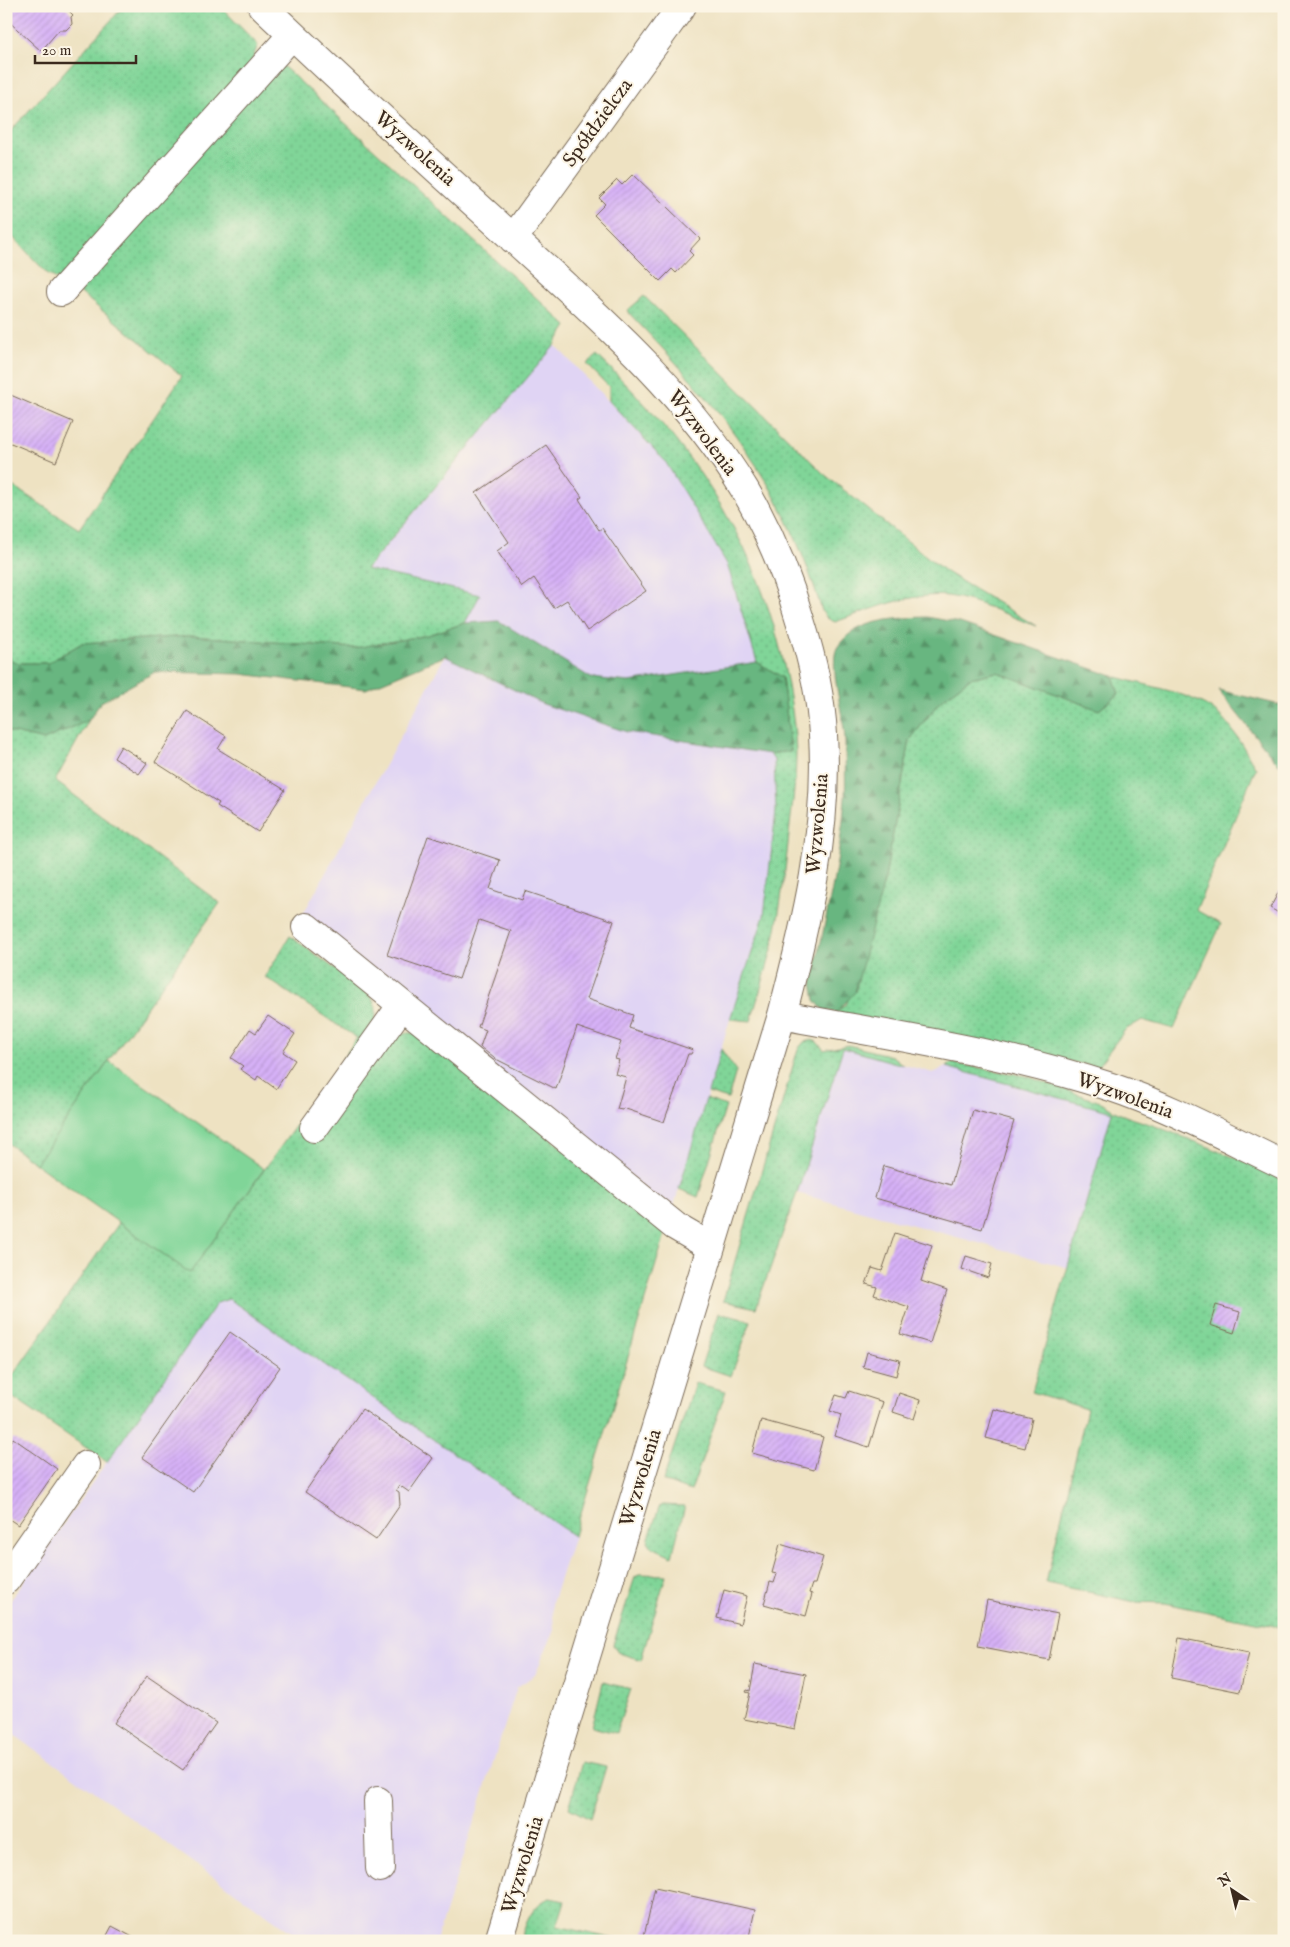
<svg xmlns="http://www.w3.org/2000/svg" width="1290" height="1947" viewBox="0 0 1290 1947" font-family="'IM FELL English',serif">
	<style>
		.built { fill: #e0d4f4 }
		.grass { fill: url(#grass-dots); stroke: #5e805b }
		.forest { fill: url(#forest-firs); stroke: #52704f }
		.pitch { fill: #80d598; stroke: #5e805b }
		.building { fill: url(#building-hatch) }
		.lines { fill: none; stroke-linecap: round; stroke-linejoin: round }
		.minor-casing { stroke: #7a6a57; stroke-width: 30 }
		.minor { stroke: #fff; stroke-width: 28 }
		.labels { text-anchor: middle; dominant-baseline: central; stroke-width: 4; stroke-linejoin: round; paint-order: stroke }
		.street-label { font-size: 20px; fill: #3b2a1e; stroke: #fcf5e5 }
	</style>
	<defs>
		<pattern id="grass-dots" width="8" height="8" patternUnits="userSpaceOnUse" patternTransform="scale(1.25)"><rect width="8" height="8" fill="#80d598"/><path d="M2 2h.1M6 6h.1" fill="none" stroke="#70b783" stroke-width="1.8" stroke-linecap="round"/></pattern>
		<pattern id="forest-firs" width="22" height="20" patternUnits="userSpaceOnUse" patternTransform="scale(1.25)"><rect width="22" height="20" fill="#68b680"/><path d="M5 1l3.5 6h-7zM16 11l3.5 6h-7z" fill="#579468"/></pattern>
		<pattern id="building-hatch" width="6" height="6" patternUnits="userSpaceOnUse" patternTransform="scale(1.25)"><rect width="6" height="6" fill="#d6b1f7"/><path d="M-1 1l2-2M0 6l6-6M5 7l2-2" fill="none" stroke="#b998d3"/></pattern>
	</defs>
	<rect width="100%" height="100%" fill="#fcf5e5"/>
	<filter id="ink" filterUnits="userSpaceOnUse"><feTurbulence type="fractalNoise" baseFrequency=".02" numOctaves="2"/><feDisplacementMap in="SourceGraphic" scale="10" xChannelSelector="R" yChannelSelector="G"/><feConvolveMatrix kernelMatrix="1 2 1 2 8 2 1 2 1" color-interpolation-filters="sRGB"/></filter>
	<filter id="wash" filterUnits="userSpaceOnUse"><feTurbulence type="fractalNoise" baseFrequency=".0096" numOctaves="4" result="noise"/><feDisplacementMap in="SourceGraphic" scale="20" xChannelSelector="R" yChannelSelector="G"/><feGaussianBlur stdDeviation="1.12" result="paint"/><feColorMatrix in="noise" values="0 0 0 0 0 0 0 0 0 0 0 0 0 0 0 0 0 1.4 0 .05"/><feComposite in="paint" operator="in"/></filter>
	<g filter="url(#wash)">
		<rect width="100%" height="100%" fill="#eee2c2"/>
		<path class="built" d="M555,345L665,461L727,564L757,662L629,682L591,678L499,621L465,623L480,595L366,570Z
			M445,656L543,704L627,732L770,754L774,760L776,810L764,916L730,1019L672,1212L302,916Z
			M843,1048L933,1073L946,1067L1112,1112L1069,1268L797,1193Z
			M229,1299L574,1536L552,1603L554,1630L535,1675L517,1687L436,1941H304L6,1729V1607L217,1303Z"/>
		<path class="grass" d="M124,6H220L258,45L251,63L61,282L47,273L6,230V136Z
			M277,66L284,67L567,326L555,345L366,569L480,595L465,623L428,635L355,648L191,636L82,643L48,663H15L6,654V482L79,529L182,376L77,290Z
			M644,296L824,474L946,572L1036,626C1008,616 978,600 948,596C911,592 870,610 835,622L827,618L822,611C806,558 782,502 750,456C715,403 671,357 627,311Z
			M597,355C688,443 752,531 782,656C789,688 795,721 796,753C796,777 793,802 790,825C786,865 781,905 773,945C767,970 758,996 751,1021L730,1019L764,916L776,811L774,760L770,754L791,751L782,677L757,662L727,564L665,461L609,401V387L587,364Z
			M997,672L1099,710L1119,694L1113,676C1143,685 1187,692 1212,709C1232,723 1243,748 1256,768L1196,910L1221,924L1174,1029L1142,1020L1125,1030L1097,1067L836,1013L847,1003L885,878L910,740L940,701L970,678Z
			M89,720L55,781L220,903L36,1164L6,1142V731L44,740Z
			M290,936L368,993C389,1018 363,1040 348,1062L341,1061L357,1038L265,977Z
			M401,1033H413L428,1040L666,1231L574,1536L229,1299L217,1303L107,1462L6,1393V1385L119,1223L190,1273L322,1089L326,1094L300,1132L313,1144L377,1050L387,1040Z
			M812,1040L817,1042L824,1050L848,1045L892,1056L903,1065L843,1048L797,1193L756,1308L723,1301L798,1049L804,1042Z
			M721,1049L736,1071L728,1099L708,1093Z
			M951,1063L1026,1076L1103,1103C1117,1116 1137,1119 1155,1126C1199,1143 1242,1159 1284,1181V1628L1165,1603L1135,1602L1046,1583L1087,1409L1032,1392L1112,1112L946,1067Z
			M706,1099L726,1106L698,1197L679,1189Z
			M719,1313L751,1321L731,1376L701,1366Z
			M695,1383L726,1391L691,1491L663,1481Z
			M663,1505L685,1506L672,1556L652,1547L648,1541L659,1507Z
			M640,1574L666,1575L641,1660L619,1653L613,1645L635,1577Z
			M603,1682L631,1689L616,1733L592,1727Z
			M582,1762L606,1767L590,1819L569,1808Z
			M550,1898L565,1901L557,1926L623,1941H520C526,1923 532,1904 550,1898Z"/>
		<path class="forest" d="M927,617L960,623L1113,676L1119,694L1099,710L997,672L970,678L940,701L910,740L885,878L855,992L836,1013L822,1009L815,1000L812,983C825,922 840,861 845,799C846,780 845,761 845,742C845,718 828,666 837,648C854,619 897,618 927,617Z
			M499,621L591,678L629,682L757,662L782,677L791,751L770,754L627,732L543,704L445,656L366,689L241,674L155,672L101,702L89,720L44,740L6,731V655L15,663H48L82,643L191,636L355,648L428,635L465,623Z
			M1218,690L1284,706V769L1274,759Z"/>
		<path class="pitch" d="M109,1061L264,1169L190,1273L36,1164Z"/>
		<g id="blocks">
			<path class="building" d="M6,6H64L73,15L71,17L72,24L66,30H59L41,51L6,19Z
				M633,174L700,239L689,251L693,255L676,273L672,269L660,281L594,215L605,204L599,198L617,180L622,185Z
				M6,393L73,422L56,462L6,441Z
				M546,445L582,497L579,499L599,530L602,528L646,591L587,631L567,600L554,608L534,578L522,587L497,551L509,542L476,493Z
				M187,711L226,736L218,749L285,790L258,832L217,806L219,803L155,762Z
				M121,746L147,763L139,774L114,758Z
				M428,836L500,860L490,889L522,900L525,891L614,921L587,999L633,1015L629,1028L693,1050L691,1054H688L664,1122L623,1108L622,1110L617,1109L626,1077L615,1074L619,1060L615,1059L621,1042L577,1027L556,1089L494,1058L480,1047L486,1030L478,1027L511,931L479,920L459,979L387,955Z
				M1284,882V916L1270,908Z
				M268,1016L295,1034L283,1052L295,1060L276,1089L258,1076L256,1080L240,1069L243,1066L231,1058L250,1029L256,1033Z
				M973,1110L1014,1121L982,1229L875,1198L884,1166L951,1185Z
				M895,1233L932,1245L921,1281L947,1290L930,1343L900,1334L909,1307L874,1295L877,1287L866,1284L872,1268L882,1271Z
				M966,1256L992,1264L988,1278L962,1269Z
				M1216,1305L1240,1312L1234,1333L1210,1325Z
				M230,1332L280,1367L193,1492L142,1457Z
				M867,1352L900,1360L896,1376L863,1367Z
				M849,1391L883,1402L869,1447L835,1436L841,1415L830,1411L836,1395L846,1398Z
				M899,1393L920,1400L914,1419L893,1412Z
				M362,1409L433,1458L409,1492L399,1485L396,1490L399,1492L400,1505L376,1540L305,1492Z
				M994,1409L1032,1419L1025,1448L986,1438Z
				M761,1420L823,1437L814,1470L752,1453Z
				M13,1438L57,1469L18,1525L6,1517V1447Z
				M780,1544L823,1557L815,1584H812L809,1593L812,1594L806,1616L764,1604L770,1582L774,1583L777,1574L772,1573Z
				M724,1590L747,1596L740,1624L717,1618Z
				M987,1600L1058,1614L1049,1660L978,1646Z
				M1179,1638L1249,1652L1240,1692L1171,1678Z
				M755,1664L806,1674L795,1729L744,1719L750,1693L746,1692L747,1690L750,1691Z
				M147,1676L216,1723L183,1770L114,1723Z
				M655,1888L755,1910L748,1941H665L644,1936Z
				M112,1926L140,1941H104Z"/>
		</g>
	</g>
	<g filter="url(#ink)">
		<use href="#blocks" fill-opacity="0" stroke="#7a6a57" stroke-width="1"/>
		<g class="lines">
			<defs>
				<path id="minor" d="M262,6C338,78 415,150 493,220C583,303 681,384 745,490C769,531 787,575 800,620C812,658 821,696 823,735C829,830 806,924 782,1015L499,1941
					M513,239L682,6
					M61,292L292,35
					M306,927L675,1226L711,1247
					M782,1015C891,1036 1005,1052 1111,1087C1171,1107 1227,1138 1284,1165
					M314,1128L402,1005
					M6,1580L86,1465
					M378,1801L380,1868"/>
			</defs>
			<use href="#minor" class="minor-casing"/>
			<use href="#minor" class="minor"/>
		</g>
	</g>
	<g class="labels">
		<g class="street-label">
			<text transform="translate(598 123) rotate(-54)">Spółdzielcza</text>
			<text transform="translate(415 149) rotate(42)">Wyzwolenia</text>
			<text transform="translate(702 433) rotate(53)">Wyzwolenia</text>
			<text transform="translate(818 824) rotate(-85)">Wyzwolenia</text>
			<text transform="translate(1125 1096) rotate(20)">Wyzwolenia</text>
			<text transform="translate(641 1478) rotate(-73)">Wyzwolenia</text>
			<text transform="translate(523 1865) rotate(-73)">Wyzwolenia</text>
		</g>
	</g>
	<rect width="1290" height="1947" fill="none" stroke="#fcf5e5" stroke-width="25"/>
	<g transform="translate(1232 1890) rotate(325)" stroke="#fcf5e5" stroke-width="4" paint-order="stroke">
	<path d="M0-4L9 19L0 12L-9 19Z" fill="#3b2a1e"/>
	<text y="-8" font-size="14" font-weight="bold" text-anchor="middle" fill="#3b2a1e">N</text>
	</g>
	<path d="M35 55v8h101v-8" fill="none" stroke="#3b2a1e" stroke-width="2.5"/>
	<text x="42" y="55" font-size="15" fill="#3b2a1e" stroke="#fcf5e5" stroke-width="4" paint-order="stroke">20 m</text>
</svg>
